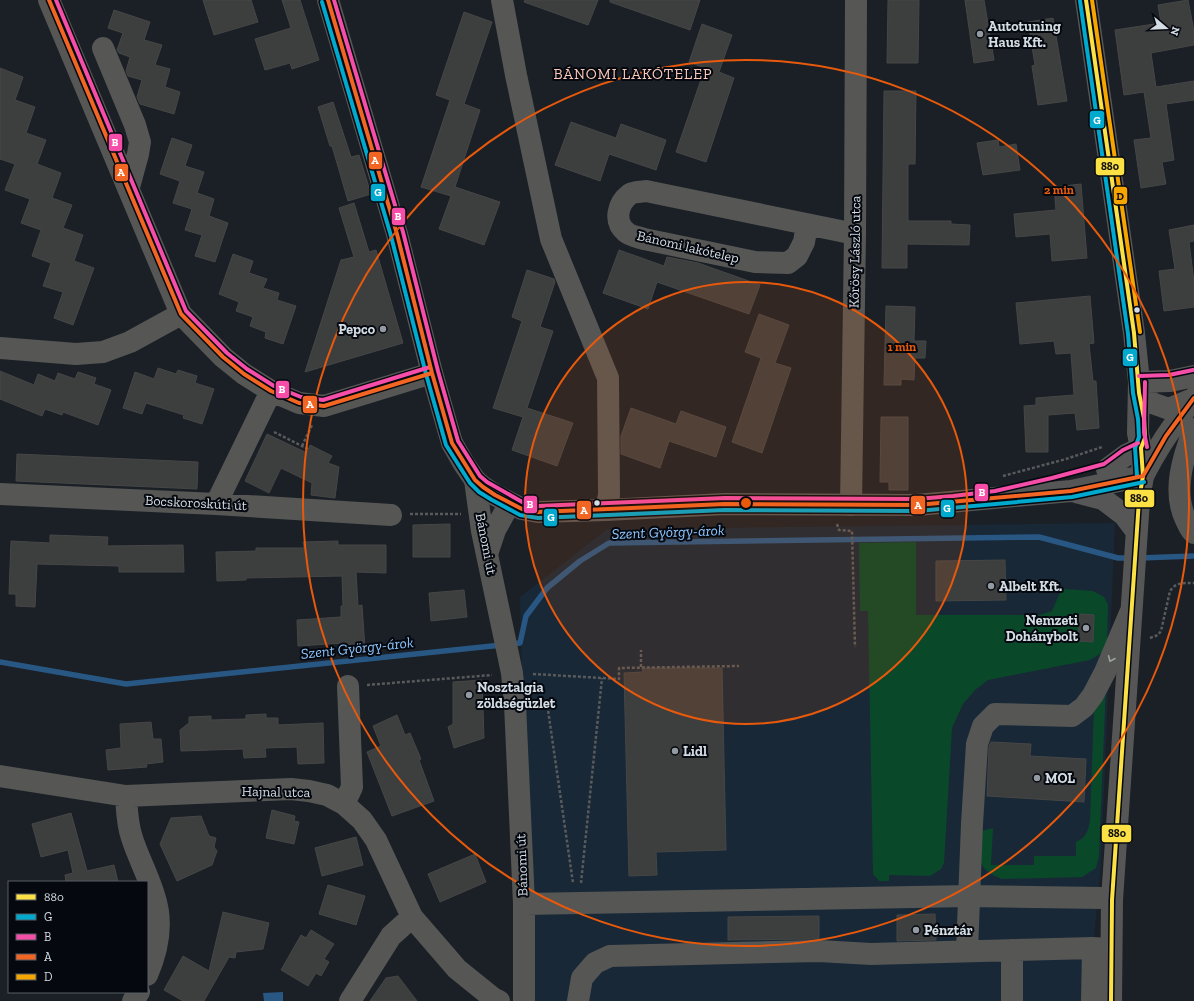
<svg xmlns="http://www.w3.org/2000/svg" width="1194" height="1001" viewBox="0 0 1194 1001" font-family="'Zilla Slab',serif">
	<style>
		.built { fill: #182837 }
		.green { fill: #0a482a }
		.water { fill: #295783 }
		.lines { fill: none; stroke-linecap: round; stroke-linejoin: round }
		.stream { stroke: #295783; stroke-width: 5.5 }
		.building { fill: #3d3e3e; stroke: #464646 }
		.path { stroke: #595a5b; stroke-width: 2.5; stroke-dasharray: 3 2; stroke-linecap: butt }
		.minor { stroke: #565654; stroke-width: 22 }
		.major { stroke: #565656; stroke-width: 22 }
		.bus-1-casing { stroke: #05090f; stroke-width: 7 }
		.bus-2-casing { stroke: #05090f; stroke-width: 7 }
		.bus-3-casing { stroke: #05090f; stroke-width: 7 }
		.bus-4-casing { stroke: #05090f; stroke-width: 7 }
		.bus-5-casing { stroke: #05090f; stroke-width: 7 }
		.bus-1 { stroke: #fbe143; stroke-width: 4 }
		.bus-2 { stroke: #00a9ce; stroke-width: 4 }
		.bus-3 { stroke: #f54da8; stroke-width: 4 }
		.bus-4 { stroke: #f26522; stroke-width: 4 }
		.bus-5 { stroke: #f7a600; stroke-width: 4 }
		.oneway { stroke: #9ba0a3 }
		.ring { fill: none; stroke: #e8590c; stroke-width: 2 }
		.poi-dot { fill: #939aa2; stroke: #05090f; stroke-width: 1.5 }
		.bus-dot { fill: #d4dce4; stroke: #05090f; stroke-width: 1.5 }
		.labels { text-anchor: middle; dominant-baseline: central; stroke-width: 4; stroke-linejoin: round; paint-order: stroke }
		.poi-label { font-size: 14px; font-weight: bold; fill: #d4dce4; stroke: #05090f; text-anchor: start }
		.street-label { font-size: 14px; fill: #d4dce4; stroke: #05090f }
		.neighbourhood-label { font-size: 15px; letter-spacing: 1px; fill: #fdcbbd; stroke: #05090f }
		.water-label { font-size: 15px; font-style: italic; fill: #8ec6fe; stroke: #05090f }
		.centre { fill: #e8590c; stroke: #05090f; stroke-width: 2 }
		.ring-label { font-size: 12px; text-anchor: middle; font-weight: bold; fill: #e8590c; stroke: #05090f; stroke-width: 4; stroke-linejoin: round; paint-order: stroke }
		.line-badge { stroke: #05090f; stroke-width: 1.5 }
		.badge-label { font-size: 11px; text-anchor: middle; font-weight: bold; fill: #fff }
		.pale-badge-label { font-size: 11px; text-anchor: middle; font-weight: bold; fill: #111 }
	</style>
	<rect width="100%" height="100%" fill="#1a2026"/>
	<path class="built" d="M1115,523L1101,864L1093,948L1092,1001H530L520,597L607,529Z"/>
	<path class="green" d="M916,542V615H1039L1052,611L1059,595L1064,589L1093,591L1104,597L1108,605L1107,647L1100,654L1090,660L988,680L975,690L963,704L952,728L944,863L941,869L930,876L889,875V881H879L873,874L868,611H860L859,543Z
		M1106,685L1099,856L1096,868L1082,877L1002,879C985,872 984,869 976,854L982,831L993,828L991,865H1034V856H1076V842C1087,837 1088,831 1090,820L1094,707Z"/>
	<path class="water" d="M283,992V1001H264L263,993Z"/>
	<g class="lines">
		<path class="stream" d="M1140,558L1194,556
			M510,644L520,643L526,616L547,588L580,561L609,543L1039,537L1118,558H1132
			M0,662L126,684L502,645"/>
	</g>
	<path class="building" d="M203,0H251L258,22L214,35Z
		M282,0H300L319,60L292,69L290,63L265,70L255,39L291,28Z
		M525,0H598L588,25L524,2Z
		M610,0H700L690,30L610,2Z
		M888,0H919L918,63H887Z
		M965,0H984L994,60L974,63Z
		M1188,0L1194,31V45L1151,53L1156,87L1194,81V100L1166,104L1174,160L1162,162L1166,184L1141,188L1134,140L1151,138L1144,92L1124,95L1115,30L1161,23L1158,5Z
		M114,10L150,22L144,40L162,45L155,65L170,69L165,87L180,92L174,114L140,104L137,97L142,80L128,76L126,71L130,57L119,53L117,50L123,33L108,28Z
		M464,12L492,22L464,104L480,110L455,187L500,202L484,245L439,229L451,196L421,187L450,100L436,95Z
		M1053,18L1067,101L1038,105L1032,66L1035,65L1028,22Z
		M702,24L732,35L719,72L734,78L706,162L676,152L705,68L689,62Z
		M0,68L23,77L15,100L35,107L26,133L46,140L37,164L61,173L52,198L72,205L63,228L83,235L74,261L94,268L73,325L54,318L63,292L43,286L51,263L32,256L41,230L21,223L30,199L5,190L15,164L0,159Z
		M884,91H916L915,164H908V221H951V224L970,225L969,245L907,244V268H882Z
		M333,102L351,157L359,155L371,194L348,201L332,146H330L318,107Z
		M571,122L616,138L621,124L666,140L656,170L609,154L600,181L555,165Z
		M172,138L192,145L185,166L204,172L197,193L214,199L209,216L228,223L215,262L195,256L202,235L185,230L192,209L173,203L180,181L160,174Z
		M998,140L999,147L1016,144L1020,170L983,175L977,143Z
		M1081,184L1087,258L1052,261L1050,234L1016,237L1014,214L1056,210L1054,187Z
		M354,203L369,252L376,250L403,343L305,372L341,260L354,257L339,208Z
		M1194,225V241L1189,242L1194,282V307L1164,311L1159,271L1175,269L1169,230Z
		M619,250L664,266L667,257L698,263L760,285L749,314L657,282L648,309L603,293Z
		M233,254L253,261L249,273L267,279L263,288L279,293L277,300L296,306L283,344L265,338L266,332L250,326L253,317L236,311L239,302L219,294Z
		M527,270L554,279L555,282L540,327L553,331L527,408L573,423L557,466L512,450L523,417L493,408L522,321L512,317Z
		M1090,296L1094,343L1089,344L1093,381H1096L1099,428L1077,430L1075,413L1048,415V452H1026L1024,406L1036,405V398L1074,395L1071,353L1056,354L1054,341L1020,344L1016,303Z
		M886,306L915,307L914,341H926L925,358H915L914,380L901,379V385H884Z
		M759,314L789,325L775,363L791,368L762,453L732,442L761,358L745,352Z
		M158,368L176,374L178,370L197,376L195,383L214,389L202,424L183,418L184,415L146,403L142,414L123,408L135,372L154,379Z
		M0,371L34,385L38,374L55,381L58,373L75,379L78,372L96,378L94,384L111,390L98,425L63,412L62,415L45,409L42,416L0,399Z
		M631,408L676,424L681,411L726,427L716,457L669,441L660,468L621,454V436Z
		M881,417H908V490H889V482H880Z
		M267,434L307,453L310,445L332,456L328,463L339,467L335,498L311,495L312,483L281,468L269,493L245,481Z
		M17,454L198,462L197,489L16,481Z
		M450,524V557H413V525Z
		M50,535L108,537L107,546L183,545L184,572H119V566L37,564L35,607L16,606V594H9L11,541L50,543Z
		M338,541V545H386V573L356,572L358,606L362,605L365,648L343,649V643L298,646L297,620L341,617V606H343L342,576L246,578V580L217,581L216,552L256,551V548H304L303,542Z
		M1005,560L1006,600L936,601V561Z
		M464,590L467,617L431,621L429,593Z
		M1080,614L1094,615L1093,642L1078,641Z
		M642,668H722L726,850L656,852L657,875L629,876L624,673L643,672Z
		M482,680L484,738L454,748L448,727L453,724V682Z
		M266,714V718H278V725L323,723L324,763L298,764L297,747L265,748L266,757L244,758L243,749L181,751L180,730L189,723V717L211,716V720L246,719V715Z
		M397,715L405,735L410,733L421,759L419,760L434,801L392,816L367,752L381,746L373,726Z
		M151,722L153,739H161L163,762L146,764L147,767L108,770L106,750L121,748L120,724Z
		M991,742L1031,744L1030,756L1086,759L1084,802L987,796L989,746Z
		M272,810L295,816L294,821L299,822L294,844L266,838Z
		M71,813L87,871L114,865L118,882H66L65,875L73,873L68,850L41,857L32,824Z
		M201,816L209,836L216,838L214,847L217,851L212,865L177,881L160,844L171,818Z
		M356,837L363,865L322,876L315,848Z
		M475,854L486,882L440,902L428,874Z
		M328,885L365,896L356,925L319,914Z
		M223,912L269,923L263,949L236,952L235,958L229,957L204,1001H183L164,990L183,956L209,971Z
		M935,914L936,940L897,941V915Z
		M819,916V939L728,940V917Z
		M311,930L334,944L324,959L329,962L321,976L316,973L308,986L281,970L301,935L306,938Z
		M398,976L417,1001H370L386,978Z"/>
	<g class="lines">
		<path class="path" d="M274,432L308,449
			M302,446L312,425
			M1003,476L1066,459L1102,447
			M410,514H461
			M837,524L839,530L852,531L855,647
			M1150,638L1158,635L1161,631L1170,591C1176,582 1184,583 1194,583
			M641,667V650
			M533,674L619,679V668L739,666
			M367,685L492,675
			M535,703H547L573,883
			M581,883L602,678"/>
		<path class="minor" d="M49,0L181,314L223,357L244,374L271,391L299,403L324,406L432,373
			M502,0L516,75L551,239L608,378L609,495L606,510
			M103,48L135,125L140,142L138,154L129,187
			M807,225L804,242L797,256L788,263L755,262L644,239C638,237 630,236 626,232C613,221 618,203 630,194C634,192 641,192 646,191L855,234
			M0,348L76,354L103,352L130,342L181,314
			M1139,382L1170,381L1194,376
			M1139,393L1152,403L1169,409L1193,399
			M1194,429C1183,457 1172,492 1186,520C1188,524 1190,530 1194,533
			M1143,476C1157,448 1174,423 1194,398
			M475,480L482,531L512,673L515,704L524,904V1001
			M0,494L216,504L391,515
			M216,504L271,391
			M851,505L855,234L856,0
			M487,554L495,530L510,503
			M0,776L126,796L291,789L309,791L327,795L344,804L362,820L376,840L412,917L457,969L493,998L499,1001
			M126,796C127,810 127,824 132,838C138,857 148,875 154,895C163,921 158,950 147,975
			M344,804L352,787L348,686
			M524,904L969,896L1102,898L1112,900
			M1012,950V1001
			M967,951L972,824L977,744L983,726L995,714L1072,716L1084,707L1093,695L1105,672L1130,613
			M133,1001L139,992
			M350,1001L391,936L412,917
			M578,1001L582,978L595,963L610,956L819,951L871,954L1093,948
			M1092,1001L1093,948L1108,949"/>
		<path class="major" d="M328,0L397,234L432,373L452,443L464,464L475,480L483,487L495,495L522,509L538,512L606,510L725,504L917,505L1071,491L1143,476
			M1086,0L1134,333L1139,382L1138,433L1141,448L1143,476L1139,500L1112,900L1111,1001
			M1107,469L1126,455L1141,448
			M1076,492L1103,499L1124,515L1136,531"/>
		<defs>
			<path id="bus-1" d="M1086,0L1134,333L1139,393L1144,418L1145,438L1141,448L1143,476L1139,500L1112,900L1111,1001"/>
			<path id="bus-2" d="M1080,1L1128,334L1133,393L1138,419L1139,437L1135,448L1137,476
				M322,2L391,236L426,374L446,445L470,483L479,492L492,500L520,515L538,518L725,510L918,511L1072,497L1144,482"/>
			<path id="bus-3" d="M56,0L186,311L227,353L247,369L274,386L301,397L323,400L430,367
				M334,0L403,232L438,371L458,441L480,476L487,482L524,503L538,506L725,498L917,499L953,496L995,491L1052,478L1104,464L1123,450L1138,443
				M1139,376L1169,375L1193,370
				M1145,382L1144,432L1147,447"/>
			<path id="bus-4" d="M49,0L181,314L223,357L244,374L271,391L299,403L324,406L432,373
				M328,0L397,234L432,373L452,443L475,480L483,487L495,495L522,509L538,512L725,504L917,505L1071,491L1143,476
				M1143,476L1166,436L1194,398"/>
			<path id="bus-5" d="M1092,0L1140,332"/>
		</defs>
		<use href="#bus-1" class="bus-1-casing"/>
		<use href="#bus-2" class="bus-2-casing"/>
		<use href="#bus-3" class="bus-3-casing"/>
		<use href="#bus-4" class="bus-4-casing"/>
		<use href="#bus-5" class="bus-5-casing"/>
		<use href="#bus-1" class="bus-1"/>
		<use href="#bus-2" class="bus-2"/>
		<use href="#bus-3" class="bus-3"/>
		<use href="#bus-4" class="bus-4"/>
		<use href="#bus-5" class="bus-5"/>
	</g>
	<defs><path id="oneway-chevron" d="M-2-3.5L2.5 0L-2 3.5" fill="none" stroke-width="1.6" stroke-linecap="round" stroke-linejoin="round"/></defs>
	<use class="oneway" href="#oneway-chevron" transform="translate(1111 659) rotate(113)"/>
	<circle cx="746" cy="503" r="221" fill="#e8590c" fill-opacity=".12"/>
	<g class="ring">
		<circle cx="746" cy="503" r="221"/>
		<circle cx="746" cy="503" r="443"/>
	</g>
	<g class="poi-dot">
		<circle cx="980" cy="34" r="4"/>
		<circle cx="383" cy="329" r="4"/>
		<circle cx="991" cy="586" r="4"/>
		<circle cx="1086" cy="628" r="4"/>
		<circle cx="469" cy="695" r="4"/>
		<circle cx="675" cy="751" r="4"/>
		<circle cx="1037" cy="778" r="4"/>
		<circle cx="916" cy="930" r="4"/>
	</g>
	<g class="bus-dot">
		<circle cx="1137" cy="310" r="3.5"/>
		<circle cx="597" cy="503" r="3.5"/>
	</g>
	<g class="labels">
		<g class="poi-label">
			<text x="988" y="26">Autotuning<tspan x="988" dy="16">Haus Kft.</tspan></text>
			<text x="375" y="329" text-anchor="end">Pepco</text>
			<text x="999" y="586">Albelt Kft.</text>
			<text x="1078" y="620" text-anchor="end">Nemzeti<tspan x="1078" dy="16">Dohánybolt</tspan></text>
			<text x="477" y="687">Nosztalgia<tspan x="477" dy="16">zöldségüzlet</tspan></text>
			<text x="683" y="751">Lidl</text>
			<text x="1045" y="778">MOL</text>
			<text x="924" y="930">Pénztár</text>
		</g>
		<g class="street-label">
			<text transform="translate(688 247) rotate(13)">Bánomi lakótelep</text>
			<text transform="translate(855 252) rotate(-89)">Kőrösy László utca</text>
			<text transform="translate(196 503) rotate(3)">Bocskoroskúti út</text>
			<text transform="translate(486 544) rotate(79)">Bánomi út</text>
			<text transform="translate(276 792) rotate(1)">Hajnal utca</text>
			<text transform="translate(522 865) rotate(-92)">Bánomi út</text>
		</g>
		<g class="neighbourhood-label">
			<text x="633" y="74">BÁNOMI LAKÓTELEP</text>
		</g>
		<g class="water-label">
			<text transform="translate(668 532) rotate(-2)">Szent György-árok</text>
			<text transform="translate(357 648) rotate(-6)">Szent György-árok</text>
		</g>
	</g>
	<circle cx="746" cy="503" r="6" class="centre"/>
	<g class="ring-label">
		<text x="1059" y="194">2 min</text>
		<text x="902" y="351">1 min</text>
	</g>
	<g class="line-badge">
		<rect x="1089" y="110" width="16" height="19" rx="4" fill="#00a9ce"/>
		<rect x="108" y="133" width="15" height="19" rx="4" fill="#f54da8"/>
		<rect x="368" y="151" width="15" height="19" rx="4" fill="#f26522"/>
		<rect x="1095" y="157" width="30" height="19" rx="4" fill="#fbe143"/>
		<rect x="114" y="163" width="15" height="19" rx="4" fill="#f26522"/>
		<rect x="370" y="183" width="16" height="19" rx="4" fill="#00a9ce"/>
		<rect x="1113" y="186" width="15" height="19" rx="4" fill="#f7a600"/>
		<rect x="391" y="207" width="15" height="19" rx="4" fill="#f54da8"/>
		<rect x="1122" y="348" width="16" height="19" rx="4" fill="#00a9ce"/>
		<rect x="275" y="380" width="15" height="19" rx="4" fill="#f54da8"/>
		<rect x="302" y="395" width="16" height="19" rx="4" fill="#f26522"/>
		<rect x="974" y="483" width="15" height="19" rx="4" fill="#f54da8"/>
		<rect x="1124" y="489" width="31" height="19" rx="4" fill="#fbe143"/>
		<rect x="523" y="495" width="15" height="19" rx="4" fill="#f54da8"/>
		<rect x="910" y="495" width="16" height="20" rx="4" fill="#f26522"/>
		<rect x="940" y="499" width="15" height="19" rx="4" fill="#00a9ce"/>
		<rect x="576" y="500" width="16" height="20" rx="4" fill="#f26522"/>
		<rect x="543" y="508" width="15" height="19" rx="4" fill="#00a9ce"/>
		<rect x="1101" y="824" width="31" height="19" rx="4" fill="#fbe143"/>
	</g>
	<g class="badge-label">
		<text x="1097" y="124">G</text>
		<text x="115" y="146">B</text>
		<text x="375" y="164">A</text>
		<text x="121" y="176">A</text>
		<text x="378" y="196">G</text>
		<text x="398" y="220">B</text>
		<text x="1130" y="361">G</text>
		<text x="282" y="393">B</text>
		<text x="310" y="408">A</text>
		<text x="982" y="496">B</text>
		<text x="530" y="508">B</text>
		<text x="918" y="509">A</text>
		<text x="947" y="512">G</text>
		<text x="584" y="514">A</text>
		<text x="551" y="521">G</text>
	</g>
	<g class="pale-badge-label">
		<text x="1110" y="170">880</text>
		<text x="1120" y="200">D</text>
		<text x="1139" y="502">880</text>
		<text x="1117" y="837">880</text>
	</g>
	<rect x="8" y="881" width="140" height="112" fill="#05090f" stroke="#585d64"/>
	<rect x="16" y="894" width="20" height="6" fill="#fbe143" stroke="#585d64"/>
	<text x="44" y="901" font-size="12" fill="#d4dce4">880</text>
	<rect x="16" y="914" width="20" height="6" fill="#00a9ce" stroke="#585d64"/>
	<text x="44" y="921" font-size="12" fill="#d4dce4">G</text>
	<rect x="16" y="934" width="20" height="6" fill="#f54da8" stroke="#585d64"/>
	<text x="44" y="941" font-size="12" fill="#d4dce4">B</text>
	<rect x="16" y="954" width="20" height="6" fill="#f26522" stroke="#585d64"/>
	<text x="44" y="961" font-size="12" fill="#d4dce4">A</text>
	<rect x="16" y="974" width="20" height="6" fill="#f7a600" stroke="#585d64"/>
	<text x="44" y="981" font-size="12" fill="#d4dce4">D</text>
	<g transform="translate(1166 28) rotate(109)" stroke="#05090f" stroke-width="3" paint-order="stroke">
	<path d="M0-3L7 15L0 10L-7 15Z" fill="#d4dce4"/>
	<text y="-6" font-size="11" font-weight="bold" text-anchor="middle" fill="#d4dce4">N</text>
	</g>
</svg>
